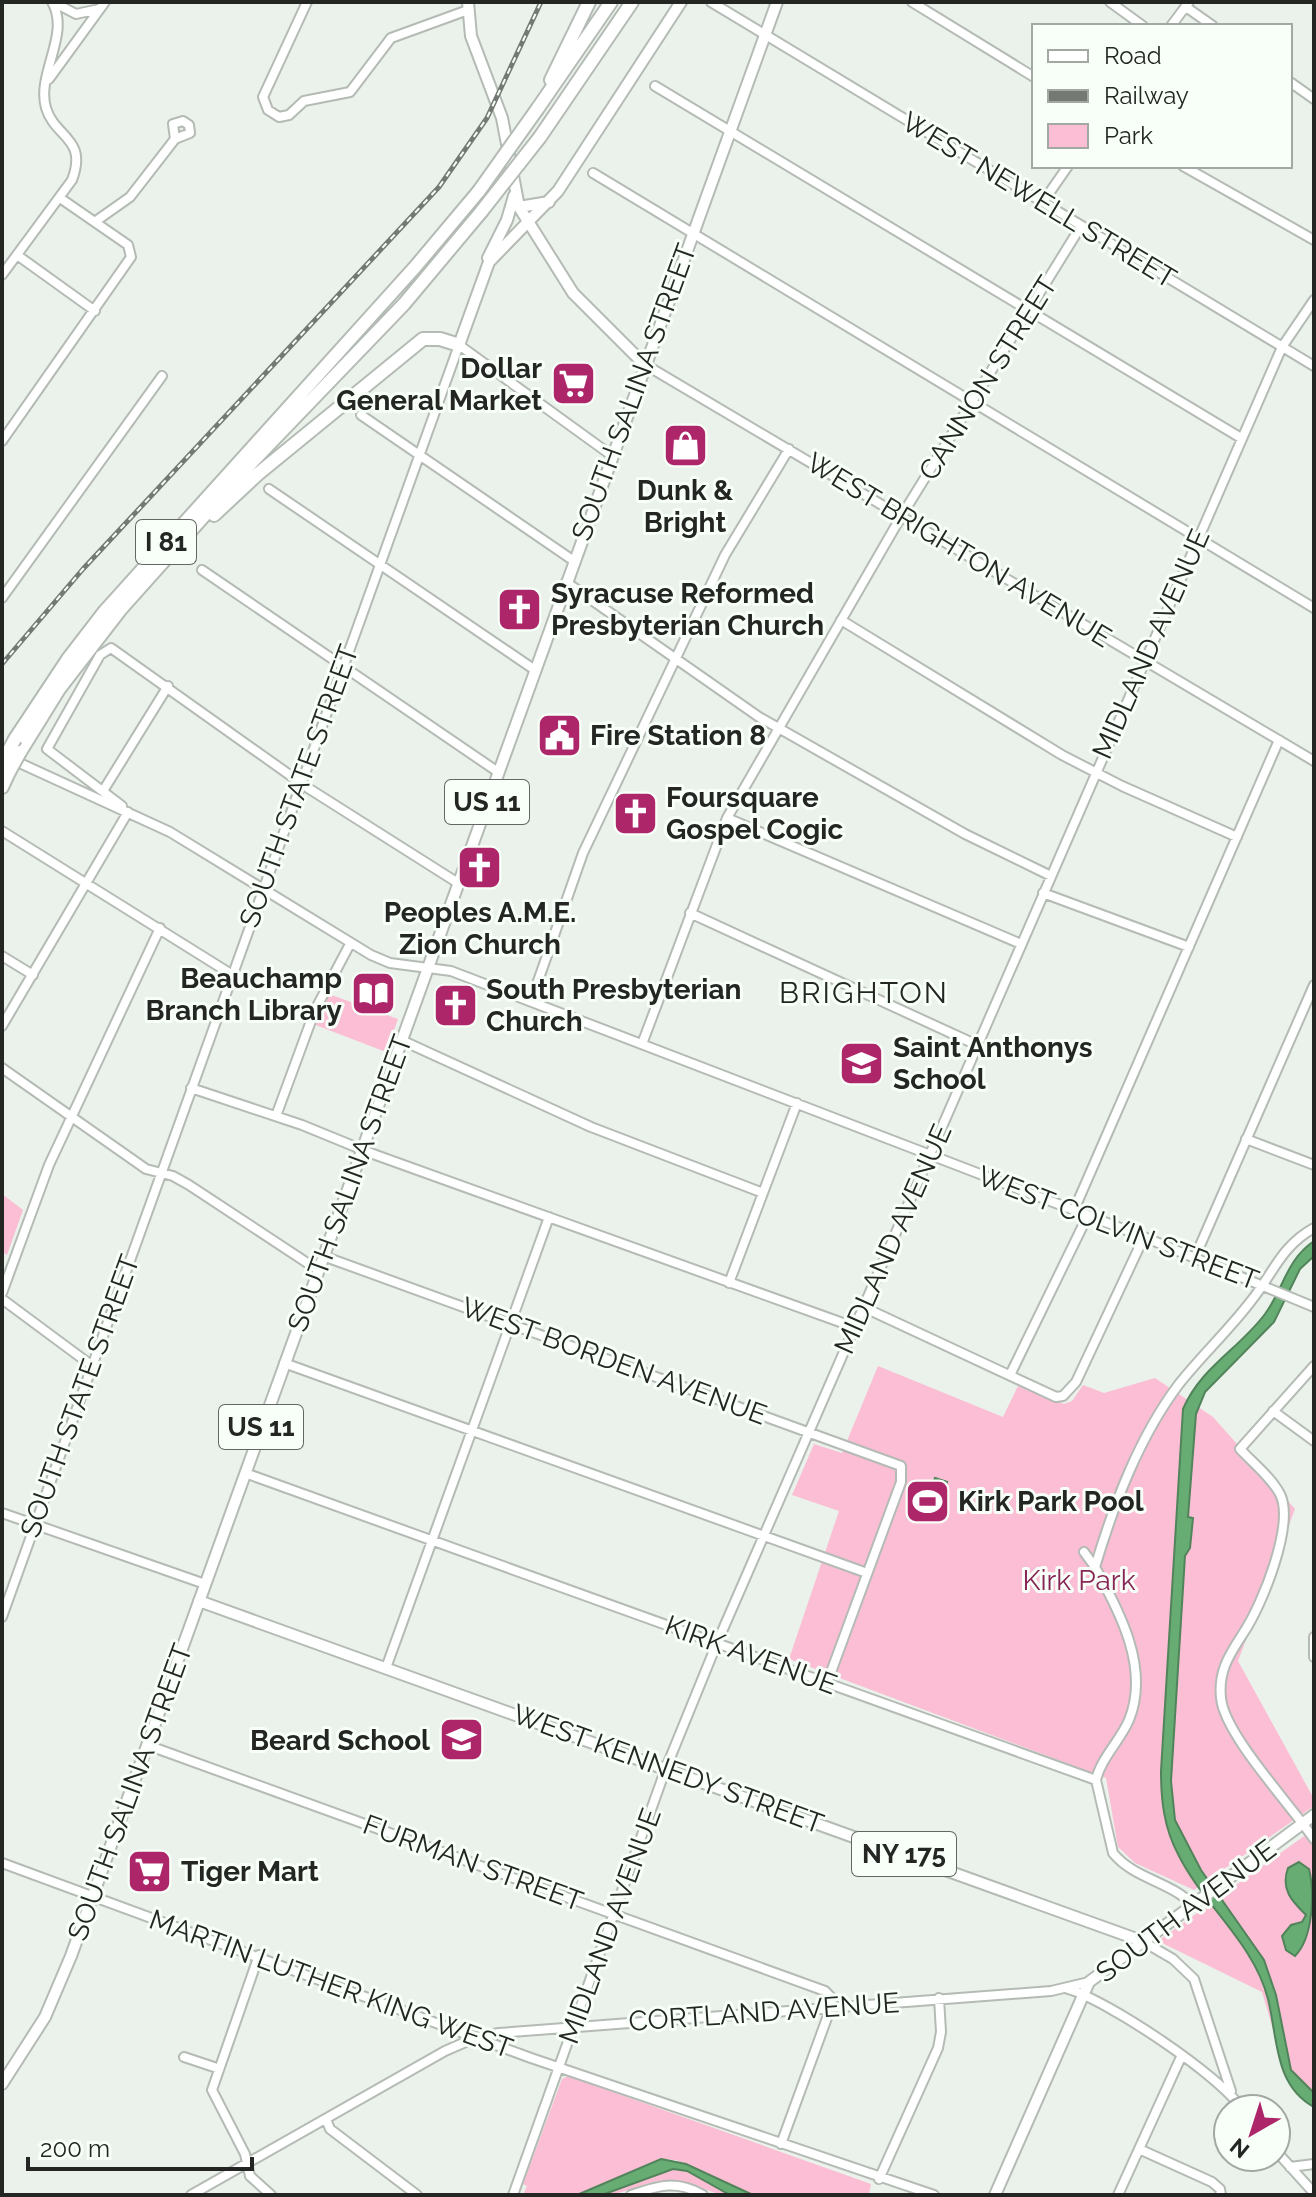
<svg xmlns="http://www.w3.org/2000/svg" width="1316" height="2197" viewBox="0 0 1316 2197" font-family="Raleway,sans-serif">
	<style>
		.green { fill: #fbbed4 }
		.water { fill: #66ac73; stroke: #52845b; stroke-width: 2 }
		.lines { fill: none; stroke-linecap: round; stroke-linejoin: round }
		.minor-casing { stroke: #b4bbb4; stroke-width: 12 }
		.major-casing { stroke: #b4bbb4; stroke-width: 14 }
		.highway-casing { stroke: #b4bbb4; stroke-width: 16 }
		.minor { stroke: #fff; stroke-width: 8 }
		.major { stroke: #fff; stroke-width: 10 }
		.highway { stroke: #fff; stroke-width: 12 }
		.rail-casing { stroke: #747974; stroke-width: 5 }
		.rail { stroke: #f7fff8; stroke-width: 2; stroke-dasharray: 6; stroke-linecap: butt }
		.highway-bridge-casing { stroke: #b4bbb4; stroke-width: 16; stroke-linecap: butt }
		.highway-bridge { stroke: #fff; stroke-width: 12 }
		.labels { text-anchor: middle; dominant-baseline: central; stroke-width: 6; stroke-linejoin: round; paint-order: stroke }
		.shield { fill: #f7fff8; stroke: #636763; stroke-width: 2 }
		.shield-label { font-size: 26px; font-weight: bold; fill: #232623 }
		.street-label { font-size: 28px; fill: #232623; stroke: #f7fff8 }
		.poi-label { font-size: 28px; font-weight: bold; fill: #232623; stroke: #f7fff8; text-anchor: start }
		.park-label { font-size: 28px; fill: #872554; stroke: #f7fff8 }
		.neighbourhood-label { font-size: 30px; letter-spacing: 2px; fill: #232623; stroke: #f7fff8 }
	</style>
	<rect width="100%" height="100%" fill="#eaf2eb"/>
	<path class="green" d="M326,993L398,1019L386,1052L313,1024Z
		M2,1194L23,1210L7,1255L2,1252Z
		M878,1366L1003,1417L1018,1386L1064,1404L1072,1401L1083,1385L1104,1393L1155,1378L1213,1417L1295,1509L1238,1661L1314,1799V1806L1194,1890L1135,1863L1118,1847L1106,1778L789,1659L839,1511L792,1495L814,1444L842,1453Z
		M1314,1829V2109L1287,2077L1262,1992L1158,1941Z
		M568,2076L871,2184L869,2194L875,2195H753L676,2160L661,2159L577,2195H523L527,2186L523,2184L562,2079Z
		M673,2169L687,2171L730,2195C708,2195 692,2179 669,2180C646,2180 626,2195 602,2195Z"/>
	<path class="water" d="M1314,1241V1256L1300,1269L1274,1322L1205,1392L1196,1414L1188,1517L1193,1518L1190,1548L1185,1556L1171,1781L1175,1820L1201,1870L1264,1960L1276,1995L1291,2070L1314,2093V2107C1274,2085 1278,2039 1268,1999C1254,1943 1203,1905 1178,1854C1164,1828 1161,1800 1161,1771L1183,1409C1201,1367 1239,1349 1265,1314C1284,1288 1286,1260 1314,1241Z
		M935,1478L947,1482L935,1517L911,1509L918,1487L934,1493L931,1488Z
		M1299,1862L1309,1869C1315,1893 1313,1938 1295,1956L1286,1950L1282,1936L1291,1925L1302,1922L1306,1915C1293,1902 1280,1890 1288,1868Z
		M661,2159L686,2164L753,2195H730L687,2171L673,2169L602,2195H577Z"/>
	<g class="lines">
		<defs>
			<path id="minor" d="M53,2L76,14L99,9
				M307,2L263,97L268,110L279,117L289,115L304,101L350,92L391,38L468,10
				M711,2L1314,366
				M912,2L1034,77
				M1110,2L1143,26
				M1186,7L1213,26
				M1171,26L1189,2
				M49,79L105,2
				M1290,82L1314,99
				M655,86L1241,438
				M1183,166L1314,240
				M593,173L1314,608
				M1043,202L1068,166
				M96,221L130,197L175,139L190,133L189,125L183,121L173,124L175,139
				M17,255L95,311
				M2,275L72,180C88,138 55,138 46,108C36,74 71,34 52,2
				M644,364L1314,761
				M361,415L574,561
				M2,441L131,257L128,245L60,198
				M269,489L535,670
				M202,570L498,772
				M566,582L759,717L965,834L1051,876
				M2,598L162,376
				M841,620L1062,755L1122,786L1237,837
				M11,759L170,832L371,955L390,963L451,971L1144,1237L1314,1307
				M103,791L168,686
				M122,806L47,749L100,655L111,648L308,788L458,883
				M727,818L1021,944
				M2,831L231,974
				M1043,893L1189,947
				M690,913L977,1045
				M2,956L33,975
				M531,1001L583,853L725,555L789,449
				M2,1026L128,812
				M401,1040L591,1127L763,1193
				M642,1044L727,818L902,515L1081,226
				M2,1068L146,1169L173,1176L189,1185L318,1270
				M191,1088L302,1125L373,1154L854,1327
				M276,1116L315,1010L350,944
				M1246,1139L1314,1165
				M1074,1210L1279,740
				M323,1256L901,1466V1482L827,1683
				M1195,1257L1314,985
				M729,1283L797,1103
				M2,1293L49,1165L160,928
				M2,1299L91,1365
				M863,1307L1056,1397L1063,1396L1076,1382L1144,1237
				M284,1363L867,1573
				M1314,1366L1240,1449C1253,1463 1271,1477 1280,1494C1295,1524 1262,1605 1244,1632C1230,1654 1218,1670 1221,1698C1224,1734 1291,1805 1314,1839
				M1010,1375L1088,1215
				M1273,1411L1314,1441
				M245,1473L1096,1780L1113,1853C1134,1879 1170,1881 1193,1905
				M2,1513L205,1584
				M1084,1552L1095,1567
				M2,1617L459,345L611,455
				M1314,1637V1657
				M386,1668L549,1217
				M147,1745L825,1991L832,1998L831,2007L781,2144
				M1096,1780C1101,1758 1120,1741 1129,1720C1150,1669 1120,1612 1095,1567C1114,1504 1139,1437 1179,1384C1202,1355 1229,1330 1251,1301C1273,1274 1281,1246 1314,1228
				M2,1863L531,2058L934,2195
				M1142,1941L1173,1959L1194,1979L1231,2091
				M259,1955L212,2090L245,2154L250,2176L271,2195
				M1068,1989C1107,2000 1221,2076 1242,2109
				M184,2057L217,2068
				M326,2119L330,2129L417,2195
				M1139,2149L1212,2182L1220,2189L1221,2195
				M1276,2151L1314,2193
				M1290,2167L1314,2164
				M879,2179L938,2048L941,2032L939,1998
				M191,2195L445,2051L477,2037L499,2033L1051,1991L1089,1982
				M513,2195L666,1768L717,1643L1282,347L1314,300
				M631,2195C659,2185 677,2180 703,2195
				M1118,2195L1181,2057"/>
			<path id="major" d="M468,2L471,36L502,118L519,207L573,293L644,364
				M519,207L549,202
				M488,258L507,220L514,196
				M459,345L489,262L558,191L681,2
				M199,1601L1142,1941
				M2,2084L45,2017L71,1956L777,2
				M995,2195L1089,1982L1314,1815"/>
			<path id="highway" d="M551,80L589,2
				M538,108L611,2
				M540,137L632,2
				M214,515L259,473L423,339H440L459,345
				M15,739L68,659L105,611L416,266L479,191
				M20,752L59,689L120,610L253,461L404,304L481,212
				M2,787L9,772"/>
		</defs>
		<use href="#minor" class="minor-casing"/>
		<use href="#major" class="major-casing"/>
		<use href="#highway" class="highway-casing"/>
		<use href="#minor" class="minor"/>
		<use href="#major" class="major"/>
		<use href="#highway" class="highway"/>
		<defs>
			<path id="rail" d="M2,664L83,569L439,187L487,118L541,2"/>
		</defs>
		<use href="#rail" class="rail-casing"/>
		<use href="#rail" class="rail"/>
		<defs>
			<path id="highway-bridge" d="M479,191L538,108
				M481,212L540,137
				M2,763L15,739
				M9,772L20,752"/>
		</defs>
		<use href="#highway-bridge" class="highway-bridge-casing"/>
		<use href="#highway-bridge" class="highway-bridge"/>
	</g>
	<defs>
		<symbol id="supermarket-square" viewBox="-11 -11 22 22"><rect x="-9" y="-9" width="18" height="18" rx="4" fill="#ae266a" stroke="#f7fff8"/><path d="M-6-5.5h2.5l.6 2H6L4.5 2H-2.5L-4.4-4H-6ZM-1.5 3.2a1.3 1.3 0 1 0 .1 0ZM3 3.2a1.3 1.3 0 1 0 .1 0Z" fill="#fff"/></symbol>
		<symbol id="shop-square" viewBox="-11 -11 22 22"><rect x="-9" y="-9" width="18" height="18" rx="4" fill="#ae266a" stroke="#f7fff8"/><path d="M-5-2.5h2.3a2.7 3.5 0 0 1 5.4 0H5L5.5 6h-11ZM-1.5-2.5h3a1.5 2.3 0 0 0-3 0Z" fill="#fff"/></symbol>
		<symbol id="church-square" viewBox="-11 -11 22 22"><rect x="-9" y="-9" width="18" height="18" rx="4" fill="#ae266a" stroke="#f7fff8"/><path d="M-1.2-6h2.4v3.5h3.3v2.4h-3.3V6h-2.4V-.1h-3.3v-2.4h3.3Z" fill="#fff"/></symbol>
		<symbol id="civic-square" viewBox="-11 -11 22 22"><rect x="-9" y="-9" width="18" height="18" rx="4" fill="#ae266a" stroke="#f7fff8"/><path d="M-.6-6.5H3V-4.5H.6V-3L4-1V1h2V6H-6V1h2V-1L-.6-3ZM-1.2 2.5V6h2.4V2.5Z" fill="#fff"/></symbol>
		<symbol id="library-square" viewBox="-11 -11 22 22"><rect x="-9" y="-9" width="18" height="18" rx="4" fill="#ae266a" stroke="#f7fff8"/><path d="M-6-4Q-3-5.5-.7-3.5V5Q-3 3-6 4ZM6-4Q3-5.5 .7-3.5V5Q3 3 6 4Z" fill="#fff"/></symbol>
		<symbol id="school-square" viewBox="-11 -11 22 22"><rect x="-9" y="-9" width="18" height="18" rx="4" fill="#ae266a" stroke="#f7fff8"/><path d="M0-5L7-2L0 1L-7-2ZM-4 1L0 2.5L4 1V4Q0 6-4 4Z" fill="#fff"/></symbol>
		<symbol id="stadium-square" viewBox="-11 -11 22 22"><rect x="-9" y="-9" width="18" height="18" rx="4" fill="#ae266a" stroke="#f7fff8"/><path d="M0-5a6.5 5 0 1 0 0 10a6.5 5 0 1 0 0-10ZM-3.5-1.8h7v3.6h-7Z" fill="#fff"/></symbol>
	</defs>
	<g fill-rule="evenodd">
		<use href="#supermarket-square" x="548" y="358" width="51" height="51"/>
		<use href="#shop-square" x="660" y="420" width="51" height="51"/>
		<use href="#church-square" x="494" y="584" width="51" height="51"/>
		<use href="#civic-square" x="534" y="710" width="51" height="51"/>
		<use href="#church-square" x="610" y="788" width="51" height="51"/>
		<use href="#church-square" x="454" y="842" width="51" height="51"/>
		<use href="#library-square" x="348" y="968" width="51" height="51"/>
		<use href="#church-square" x="430" y="980" width="51" height="51"/>
		<use href="#school-square" x="836" y="1038" width="51" height="51"/>
		<use href="#stadium-square" x="902" y="1476" width="51" height="51"/>
		<use href="#school-square" x="436" y="1714" width="51" height="51"/>
		<use href="#supermarket-square" x="124" y="1846" width="51" height="51"/>
	</g>
	<g class="labels">
		<g class="shield">
			<rect x="136" y="520" width="60" height="44" rx="6"/>
			<rect x="445" y="780" width="84" height="44" rx="6"/>
			<rect x="219" y="1405" width="84" height="44" rx="6"/>
			<rect x="852" y="1832" width="104" height="44" rx="6"/>
		</g>
		<g class="shield-label">
			<text x="166" y="542">I 81</text>
			<text x="487" y="802">US 11</text>
			<text x="261" y="1427">US 11</text>
			<text x="904" y="1854">NY 175</text>
		</g>
		<g class="street-label">
			<text transform="translate(1039 200) rotate(31)">WEST NEWELL STREET</text>
			<text transform="translate(988 378) rotate(-58)">CANNON STREET</text>
			<text transform="translate(634 392) rotate(-70)">SOUTH SALINA STREET</text>
			<text transform="translate(959 550) rotate(31)">WEST BRIGHTON AVENUE</text>
			<text transform="translate(1151 644) rotate(-66)">MIDLAND AVENUE</text>
			<text transform="translate(299 786) rotate(-70)">SOUTH STATE STREET</text>
			<text transform="translate(350 1183) rotate(-70)">SOUTH SALINA STREET</text>
			<text transform="translate(1118 1228) rotate(21)">WEST COLVIN STREET</text>
			<text transform="translate(893 1239) rotate(-66)">MIDLAND AVENUE</text>
			<text transform="translate(614 1361) rotate(20)">WEST BORDEN AVENUE</text>
			<text transform="translate(80 1396) rotate(-70)">SOUTH STATE STREET</text>
			<text transform="translate(751 1655) rotate(20)">KIRK AVENUE</text>
			<text transform="translate(668 1769) rotate(20)">WEST KENNEDY STREET</text>
			<text transform="translate(130 1792) rotate(-70)">SOUTH SALINA STREET</text>
			<text transform="translate(473 1863) rotate(20)">FURMAN STREET</text>
			<text transform="translate(1186 1911) rotate(-37)">SOUTH AVENUE</text>
			<text transform="translate(610 1926) rotate(-70)">MIDLAND AVENUE</text>
			<text transform="translate(331 1984) rotate(20)">MARTIN LUTHER KING WEST</text>
			<text transform="translate(764 2012) rotate(-4)">CORTLAND AVENUE</text>
		</g>
		<g class="poi-label">
			<text x="542" y="368" text-anchor="end">Dollar<tspan x="542" dy="32">General Market</tspan></text>
			<text x="685" y="490" text-anchor="middle">Dunk &amp;<tspan x="685" dy="32">Bright</tspan></text>
			<text x="551" y="593">Syracuse Reformed<tspan x="551" dy="32">Presbyterian Church</tspan></text>
			<text x="590" y="735">Fire Station 8</text>
			<text x="666" y="797">Foursquare<tspan x="666" dy="32">Gospel Cogic</tspan></text>
			<text x="480" y="912" text-anchor="middle">Peoples A.M.E.<tspan x="480" dy="32">Zion Church</tspan></text>
			<text x="342" y="978" text-anchor="end">Beauchamp<tspan x="342" dy="32">Branch Library</tspan></text>
			<text x="486" y="989">South Presbyterian<tspan x="486" dy="32">Church</tspan></text>
			<text x="893" y="1047">Saint Anthonys<tspan x="893" dy="32">School</tspan></text>
			<text x="958" y="1501">Kirk Park Pool</text>
			<text x="430" y="1740" text-anchor="end">Beard School</text>
			<text x="181" y="1871">Tiger Mart</text>
		</g>
		<g class="park-label">
			<text x="1079" y="1580">Kirk Park</text>
		</g>
		<g class="neighbourhood-label">
			<text x="864" y="992">BRIGHTON</text>
		</g>
	</g>
	<rect width="1316" height="2197" fill="none" stroke="#232623" stroke-width="8"/>
	<rect x="1032" y="24" width="260" height="144" fill="#f7fff8" stroke="#a2a8a3" stroke-width="2"/>
	<rect x="1048" y="50" width="40" height="12" fill="#ffffff" stroke="#a2a8a3" stroke-width="2"/>
	<text x="1104" y="64" font-size="24" fill="#232623">Road</text>
	<rect x="1048" y="90" width="40" height="12" fill="#747974" stroke="#a2a8a3" stroke-width="2"/>
	<text x="1104" y="104" font-size="24" fill="#232623">Railway</text>
	<rect x="1048" y="124" width="40" height="24" fill="#fbbed4" stroke="#a2a8a3" stroke-width="2"/>
	<text x="1104" y="144" font-size="24" fill="#232623">Park</text>
	<g transform="translate(1252 2133) rotate(219)"><circle r="38" fill="#f7fff8" stroke="#a2a8a3" stroke-width="2"/>
	<path d="M0-6L14 30L0 20L-14 30Z" fill="#ae266a"/>
	<text y="-12" font-size="22" font-weight="bold" text-anchor="middle" fill="#232623">N</text>
	</g>
	<path d="M28 2157v12h224v-12" fill="none" stroke="#232623" stroke-width="4"/>
	<text x="40" y="2157" font-size="24" fill="#232623" stroke="#f7fff8" stroke-width="6" paint-order="stroke">200 m</text>
</svg>
